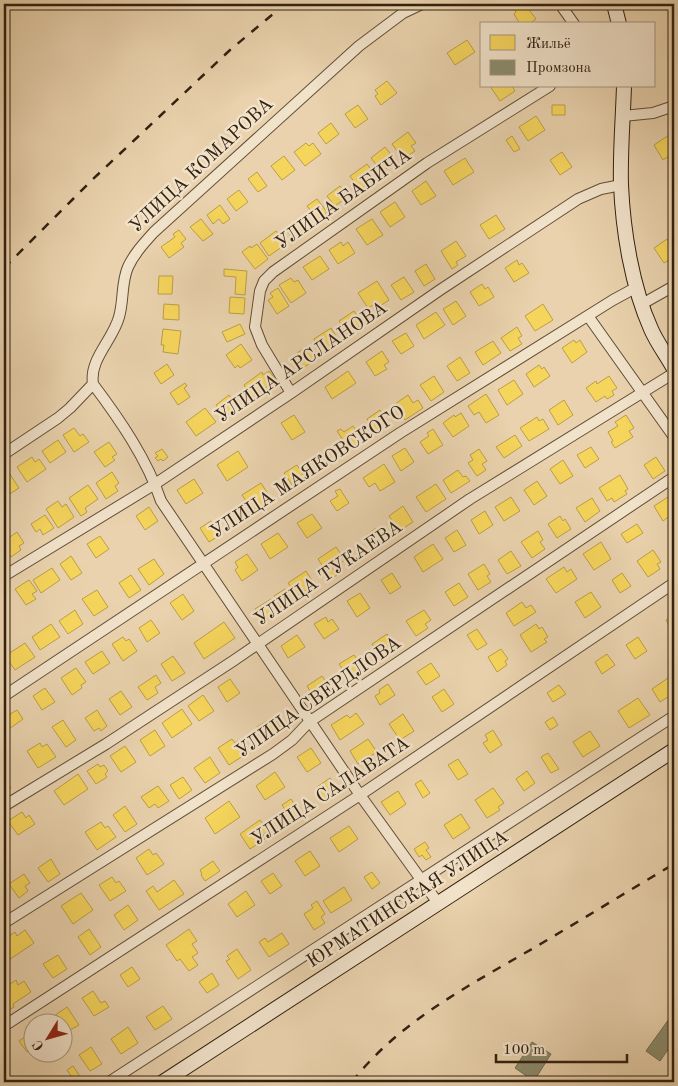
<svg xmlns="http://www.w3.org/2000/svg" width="678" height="1086" viewBox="0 0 678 1086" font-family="'Old Standard TT',serif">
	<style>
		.homes { fill: #f6d55c; stroke: #bb9f45 }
		.industry { fill: #8c8c6e; stroke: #716c52 }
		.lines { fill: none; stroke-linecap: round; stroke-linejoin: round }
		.street-casing { stroke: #604d37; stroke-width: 12 }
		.secondary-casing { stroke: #322110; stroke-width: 16 }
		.street { stroke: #f1e2ca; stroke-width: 10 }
		.secondary { stroke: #f1e2ca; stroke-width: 14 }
		.rail { stroke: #322110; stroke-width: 2.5; stroke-dasharray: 9 9; stroke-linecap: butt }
		.labels { text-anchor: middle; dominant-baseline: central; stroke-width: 5; stroke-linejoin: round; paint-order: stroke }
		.street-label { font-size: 19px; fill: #322110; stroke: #f1e2ca }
	</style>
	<rect width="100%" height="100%" fill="#e9d2ad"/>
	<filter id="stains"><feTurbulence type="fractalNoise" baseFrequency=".004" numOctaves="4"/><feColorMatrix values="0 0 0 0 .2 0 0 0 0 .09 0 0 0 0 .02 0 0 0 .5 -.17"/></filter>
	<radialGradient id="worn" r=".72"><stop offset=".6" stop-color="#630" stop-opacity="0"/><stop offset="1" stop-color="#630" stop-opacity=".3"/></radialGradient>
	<path class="homes" d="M522,5L525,8L527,7L536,19L529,24H520L514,14L516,12L515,9Z
		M467,40L475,52L455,65L447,53Z
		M387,81L397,93L381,105L375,96L378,94L375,90Z
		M490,86H512L515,91L500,101Z
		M358,105L368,119L355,128L345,114Z
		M552,105H565V115H552Z
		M536,116L545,130L528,141L519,127Z
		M331,123L339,134L326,144L318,133Z
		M408,132L416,143L411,146L415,151L403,159L392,144Z
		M669,135L674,144V153L663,160L654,145Z
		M512,136L520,149L514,152L506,140Z
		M306,143L309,146L313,143L321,154L305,166L294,152Z
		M385,147L396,161L382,172L371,158Z
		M562,152L572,167L560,175L550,160Z
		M284,156L295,170L282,180L271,166Z
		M465,158L474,172L453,185L444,171Z
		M367,164L377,177L360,190L350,176Z
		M257,172L267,186L258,192L248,179Z
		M426,181L436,196L421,205L412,191Z
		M340,186L348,196L335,206L327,196Z
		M239,190L248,202L236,211L227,199Z
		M317,199L327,212L317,219L307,206Z
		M395,202L405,217L390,227L380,212Z
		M220,205L230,219L223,224L219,219L213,224L207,215Z
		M496,215L505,229L489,239L480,225Z
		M201,219L213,234L203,241L190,227Z
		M298,219L305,228L292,238L285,228Z
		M372,219L383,235L367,245L356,229Z
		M179,230L186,239L181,243L184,247L169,258L161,247L175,237L173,234Z
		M276,231L286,244L269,256L260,243Z
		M667,239L674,250V257L664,263L654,248Z
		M456,241L466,256L456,262L458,265L452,269L441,251Z
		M341,242L343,246L348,242L355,253L338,264L329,250Z
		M257,244L268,259L255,269L242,252L250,246L251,248Z
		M320,256L329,269L312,280L303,267Z
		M517,260L519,265L522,263L529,273L514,282L505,268Z
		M426,264L435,279L424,286L415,271Z
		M224,269L247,271L245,295L235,294L236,277L224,276Z
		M159,276H173L172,294H158Z
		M404,277L414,292L401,300L391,285Z
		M291,278L294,282L298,280L306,293L291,303L279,285Z
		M377,281L389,300L377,308L375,304L368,308L358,293Z
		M482,284L485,289L488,287L494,297L479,306L470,292Z
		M278,288L289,306L277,314L268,300L273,297L270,293Z
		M230,297L245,298L244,314L229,313Z
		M456,301L466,316L453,325L443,309Z
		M164,304L179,305V320L163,319Z
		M543,304L553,320L535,331L525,316Z
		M354,311L363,324L347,334L339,321Z
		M436,312L445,325L424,339L416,325Z
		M240,324L245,334L227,342L222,332Z
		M517,327L522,336L518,338L522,344L510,351L501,338Z
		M331,328L339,341L328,348L330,351L323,355L314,339Z
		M163,329L181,331L178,354L163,352L164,345H161Z
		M406,333L414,346L401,354L392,341Z
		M574,340L576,343L580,340L587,352L572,363L562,348Z
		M493,341L501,353L483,365L475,352Z
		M241,344L252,360L240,368L238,365L235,368L226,355Z
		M309,345L317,358L303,368L297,359L300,357L297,353Z
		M382,351L389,362L384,365L387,369L375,376L366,362Z
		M460,357L470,373L457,381L447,366Z
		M167,364L174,375L161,384L154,373Z
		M539,365L542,369L544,367L550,376L534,387L526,374Z
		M269,371L280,385L272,391L268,386L252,398L244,385L262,372L263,375Z
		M348,371L356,383L332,399L325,387Z
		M434,376L444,392L431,401L420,385Z
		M609,376L617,388L612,391L614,395L607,399L605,396L596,402L586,388L596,381L597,384Z
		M514,380L523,394L507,405L498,390Z
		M185,383L187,386L184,388L190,397L178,405L170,393Z
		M486,394L499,415L486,423L479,412L474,415L468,406Z
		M229,395L238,408L224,417L216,405Z
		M408,395L413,403L418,400L423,408L405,420L395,404Z
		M564,400L573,415L558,425L549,410Z
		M205,408L216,422L196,436L186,422Z
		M380,410L390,425L377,433L367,419Z
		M461,413L469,426L453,437L443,423L454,415L455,417Z
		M294,415L305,432L292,440L281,423Z
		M626,415L634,428L629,431L633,437L615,448L611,442L613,441L608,432L618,426L615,422Z
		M537,417L539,421L543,419L549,429L529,441L520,428Z
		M353,426L362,440L349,449L337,431L341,429L344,432Z
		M74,428L80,436L83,434L89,442L74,452L63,435Z
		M433,429L443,445L428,454L420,442L429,436L427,433Z
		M515,435L522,446L504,458L496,447Z
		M58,440L66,452L50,463L42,451Z
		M109,442L117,454L112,457L115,460L105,467L94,452Z
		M591,447L599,459L585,468L577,455Z
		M405,448L414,462L401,471L392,456Z
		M162,449L168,457L163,461L161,459L158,461L155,458L158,456L155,453Z
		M479,449L487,461L482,464L486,470L477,476L468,463L473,460L470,455Z
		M238,451L248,467L227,481L217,465Z
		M32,457L35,462L39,459L46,469L27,482L17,467Z
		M656,457L665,471L653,479L644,465Z
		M563,460L573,476L560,484L550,469Z
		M384,464L395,482L380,491L375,483L369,487L363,478Z
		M297,465L305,478L293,486L284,473Z
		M7,470L19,488L8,495L4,488V473Z
		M458,470L463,477L466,476L470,481L451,493L443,480Z
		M112,472L119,483L115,486L118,491L106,499L96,483Z
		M620,475L628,489L625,491L627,494L614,502L612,498L607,501L599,488Z
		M194,479L203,493L186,504L177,490Z
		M537,481L547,496L534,505L524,490Z
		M261,483L270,497L263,501L266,505L257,511L255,508L252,510L242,495Z
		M436,484L446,499L426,512L416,497Z
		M88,485L98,499L85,508L87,512L81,516L69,498Z
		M340,489L349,503L337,511L330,501L338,496L335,491Z
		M511,497L520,511L504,521L495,507Z
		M668,497L674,506V513L663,521L654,506Z
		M592,498L600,511L585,522L576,508Z
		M58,501L62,507L66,504L74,517L58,528L46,509Z
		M403,506L413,522L399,531L389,516Z
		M149,507L158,521L145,530L136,516Z
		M485,511L493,525L479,534L471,520Z
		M312,514L322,528L307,538L297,523Z
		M45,515L54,528L43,535L40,529L36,532L31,524Z
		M560,516L563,521L565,519L571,529L557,538L548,524Z
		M211,521L220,535L209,542L200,528Z
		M637,524L643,533L627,543L621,534Z
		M376,528L384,540L372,547L365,536Z
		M457,530L466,545L454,552L445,538Z
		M538,531L543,540L540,542L545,549L532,558L521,542Z
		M17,532L24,543L19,546L21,550L11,557L4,546V541Z
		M278,533L288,547L270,559L261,544Z
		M100,536L109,549L96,558L87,544Z
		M601,542L611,559L594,570L583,554Z
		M433,544L443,559L423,572L414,557Z
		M336,547L345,560L332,568L337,575L331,579L318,559Z
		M653,550L661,562L657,564L660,569L648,577L637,561Z
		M511,551L521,566L507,574L498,560Z
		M247,554L258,570L242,581L235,570L238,567L235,562Z
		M71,556L82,573L71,580L60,564Z
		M154,559L164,574L149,585L138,569Z
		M484,564L490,574L487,576L491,582L478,590L468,574Z
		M564,567L567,572L571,569L577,579L556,593L546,579Z
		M52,568L60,580L41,593L33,580Z
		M306,571L315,585L297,596L288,583Z
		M392,573L401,587L390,594L381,580Z
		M622,573L631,586L620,593L612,580Z
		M131,575L141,590L129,598L119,583Z
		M29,580L37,591L32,594L36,599L26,605L15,589Z
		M459,583L468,597L454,606L445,592Z
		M285,589L293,602L282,609L274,596Z
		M97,590L108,607L94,616L82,599Z
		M591,592L601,607L585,618L575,602Z
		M360,593L370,608L357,617L347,601Z
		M183,594L194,611L182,620L170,603Z
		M271,599L279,611L263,621L255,609Z
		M522,602L526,608L531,605L536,612L514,626L506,613Z
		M75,610L83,624L68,634L59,621Z
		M424,610L431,620L425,624L428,628L416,636L406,621Z
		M674,614V629L672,631L666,620Z
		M326,617L328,622L332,619L339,629L324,639L314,624Z
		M151,620L160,633L147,642L139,628Z
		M224,622L235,638L204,659L194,643Z
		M51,624L60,637L40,650L32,637Z
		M536,624L539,629L542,627L548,637L544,639L547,642L531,652L520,635Z
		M477,629L487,644L477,650L467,635Z
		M387,634L397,650L383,660L372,644Z
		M297,635L305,647L288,658L281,646Z
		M123,637L126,641L129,639L137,651L123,661L112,644Z
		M638,637L647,651L635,659L626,645Z
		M25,643L35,657L15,670L5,656Z
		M501,649L508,659L505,661L507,665L497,672L488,657Z
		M102,651L110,663L93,674L85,662Z
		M607,654L615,665L602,674L595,662Z
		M354,655L357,659L361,656L366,664L361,667L364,671L350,680L339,664Z
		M173,656L185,673L172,681L161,664Z
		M431,663L440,676L426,685L417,672Z
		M76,668L86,682L81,685L82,688L72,695L61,678Z
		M156,675L161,683L155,687L158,693L147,700L138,687Z
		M322,676L332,691L316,701L307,686Z
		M671,676L674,681V693L660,702L652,689Z
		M230,679L240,693L227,702L218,687Z
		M388,684L395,695L380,705L375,696L380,693L379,690Z
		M559,685L566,694L553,702L547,693Z
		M45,688L55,702L42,710L33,696Z
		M444,689L454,704L442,712L432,697Z
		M121,691L132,707L120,715L109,699Z
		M203,695L214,711L199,721L188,706Z
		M638,698L650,715L629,728L618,711Z
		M182,709L192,724L172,738L162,723Z
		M17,710L23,719L9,729L4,721V713L5,712L7,716Z
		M97,710L107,726L101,731L99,728L94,731L85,718Z
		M356,713L364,724L340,740L331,725L347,715L350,718Z
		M403,714L414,731L400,740L389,724Z
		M553,717L558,725L550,730L545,722Z
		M63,720L76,740L66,747L52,727Z
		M268,720L271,724L276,721L283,731L267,742L257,727Z
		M155,730L165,746L150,756L140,740Z
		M493,730L502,745L490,753L483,743L488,740L485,735Z
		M590,731L600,746L583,757L573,742Z
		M232,739L235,743L238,741L246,754L229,765L218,748Z
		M368,739L377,752L358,764L350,751Z
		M40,743L42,747L47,744L56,757L38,768L27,751Z
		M125,746L136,762L121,772L110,756Z
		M311,748L321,763L307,772L297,757Z
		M548,753L559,769L551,773L541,757Z
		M210,757L220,773L205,783L194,768Z
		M458,759L468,774L458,780L448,765Z
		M98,764L100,767L104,765L108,771L105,774L107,777L96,784L87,771Z
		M527,771L535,783L524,791L516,779Z
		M275,772L285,787L265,800L256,786Z
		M78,774L88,789L64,805L54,791Z
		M183,777L192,790L179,799L170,785Z
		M4,778L11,788L4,793Z
		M330,778L340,793L326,802L317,787Z
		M421,780L430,793L423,798L415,784Z
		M158,786L169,801L158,808L155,804L149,808L141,797Z
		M493,788L504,803L498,807L500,810L487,818L475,800Z
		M398,791L406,804L390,815L381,802Z
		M291,799L303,817L283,830L277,821L282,817L280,815L286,811L282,805Z
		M229,801L240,817L215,834L205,818Z
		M125,806L137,824L125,832L113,815Z
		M22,812L26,818L29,815L35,824L18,835L8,821Z
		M461,814L470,828L453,839L444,825Z
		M260,820L268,831L263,835L265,839L250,849L240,834Z
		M101,822L105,828L108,826L116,837L97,850L85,832Z
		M349,826L358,839L339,852L330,838Z
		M425,842L429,848L426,850L431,857L426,860L422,855L419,857L414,849Z
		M149,849L153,855L156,853L164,864L147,875L136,858Z
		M310,851L320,866L305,876L295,861Z
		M51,859L60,874L48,882L38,868Z
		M213,861L220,871L205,881L201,875L202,874L200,870Z
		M372,872L380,883L372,889L364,877Z
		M273,873L282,886L270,894L261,881Z
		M24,874L30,883L25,886L28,891L19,898L9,884Z
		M112,877L116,883L119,881L126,891L110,901L99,885Z
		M174,880L184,894L159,910L146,891L153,886L157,892Z
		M344,887L352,900L331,913L323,901Z
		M246,891L255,905L237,917L228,904Z
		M81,893L93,910L73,924L61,906Z
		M317,901L325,914L321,917L325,923L314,930L304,914L313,908L311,905Z
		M128,905L138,920L124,930L114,915Z
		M89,929L101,947L90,955L78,937Z
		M189,929L197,941L192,944L198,953L192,957L198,965L189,971L180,959L177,961L166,945Z
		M25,930L34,943L6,962L4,959V940L15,932L17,936Z
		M282,933L289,944L269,957L259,942L265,938L268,942Z
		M237,949L251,970L238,979L226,961L230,959L227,956Z
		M58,955L67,969L53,978L43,964Z
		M132,967L140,979L128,987L120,975Z
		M212,973L219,985L207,993L199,982Z
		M16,980L18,985L24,981L31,992L13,1004L14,1007L7,1011L4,1006V988Z
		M93,991L101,1003L105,1001L109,1007L94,1016L82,998Z
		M163,1006L172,1019L155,1030L146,1017Z
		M67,1007L79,1025L68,1031L71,1035L65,1039L62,1036V1024H54L51,1018Z
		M128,1027L138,1043L121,1054L111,1039Z
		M32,1032V1048L27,1052L19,1041Z
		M91,1047L102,1064L90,1071L79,1055Z
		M73,1066L81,1078L75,1082L67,1070Z"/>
	<path class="industry" d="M669,1019L674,1022V1041L660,1061L646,1051Z
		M532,1042L551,1054L534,1081L515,1068Z"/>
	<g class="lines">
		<defs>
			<path id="street" d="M560,4L574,24
				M623,116L653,113L674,106
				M642,304L674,286
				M588,316L674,437
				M93,384C120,420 147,459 161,501L360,795L438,903
				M291,393L262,345L255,327L260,291L264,281L273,272L427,163L550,86
				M4,454L58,418L70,408L93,384C89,359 113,340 119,317C124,300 121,283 128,267C134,254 144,243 154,232L359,46L403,13L422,4
				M4,576L155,484L291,393L440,290L578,199L601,189L621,185
				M4,696L400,433L613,300L637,287
				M4,806L106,744L233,661L470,499L674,373
				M4,923L273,754L292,740L309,722L674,477
				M4,1026L360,795L674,583
				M109,1082L674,716"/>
			<path id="secondary" d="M614,4L619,24
				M624,86C623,119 620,152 621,185C623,231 632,287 651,329C657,343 667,356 674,369
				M163,1082L674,750"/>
		</defs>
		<use href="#street" class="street-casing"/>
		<use href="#secondary" class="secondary-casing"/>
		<use href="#street" class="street"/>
		<use href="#secondary" class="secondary"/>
		<path class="rail" d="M4,268L92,180L230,50L285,4
			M352,1082C399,1021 472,984 537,946C583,919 628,891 674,864"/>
	</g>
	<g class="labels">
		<g class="street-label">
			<text transform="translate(202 166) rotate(-43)">УЛИЦА КОМАРОВА</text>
			<text transform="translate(344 200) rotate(-35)">УЛИЦА БАБИЧА</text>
			<text transform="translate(302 363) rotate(-34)">УЛИЦА АРСЛАНОВА</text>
			<text transform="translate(308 473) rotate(-33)">УЛИЦА МАЯКОВСКОГО</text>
			<text transform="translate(329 574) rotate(-34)">УЛИЦА ТУКАЕВА</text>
			<text transform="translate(319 698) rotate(-35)">УЛИЦА СВЕРДЛОВА</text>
			<text transform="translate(331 792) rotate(-33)">УЛИЦА САЛАВАТА</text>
			<text transform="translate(408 900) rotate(-33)">ЮРМАТИНСКАЯ УЛИЦА</text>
		</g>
	</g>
	<rect width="678" height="1086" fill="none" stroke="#e9d2ad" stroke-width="20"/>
	<rect x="5" y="5" width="668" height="1076" fill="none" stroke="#322110" stroke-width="2.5"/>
	<rect x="10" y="10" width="658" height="1066" fill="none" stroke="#322110"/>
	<rect x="480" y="22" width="175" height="65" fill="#f1e2ca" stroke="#a59580"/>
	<rect x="490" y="35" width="25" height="15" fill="#f6d55c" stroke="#a59580"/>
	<text x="526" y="48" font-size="15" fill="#322110">Жильё</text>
	<rect x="490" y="60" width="25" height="15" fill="#8c8c6e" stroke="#a59580"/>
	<text x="526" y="72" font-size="15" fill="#322110">Промзона</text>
	<g transform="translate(48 1038) rotate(233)"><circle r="24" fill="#f1e2ca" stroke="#a59580"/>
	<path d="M0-4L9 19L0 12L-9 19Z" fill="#8f2418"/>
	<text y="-8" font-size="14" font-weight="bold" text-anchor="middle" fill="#322110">С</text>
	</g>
	<path d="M496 1054v8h131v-8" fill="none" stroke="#322110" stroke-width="2.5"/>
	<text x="503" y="1054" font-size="15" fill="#322110" stroke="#f1e2ca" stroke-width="4" paint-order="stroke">100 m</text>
	<rect width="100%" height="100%" filter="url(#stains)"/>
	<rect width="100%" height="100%" fill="url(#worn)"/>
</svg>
